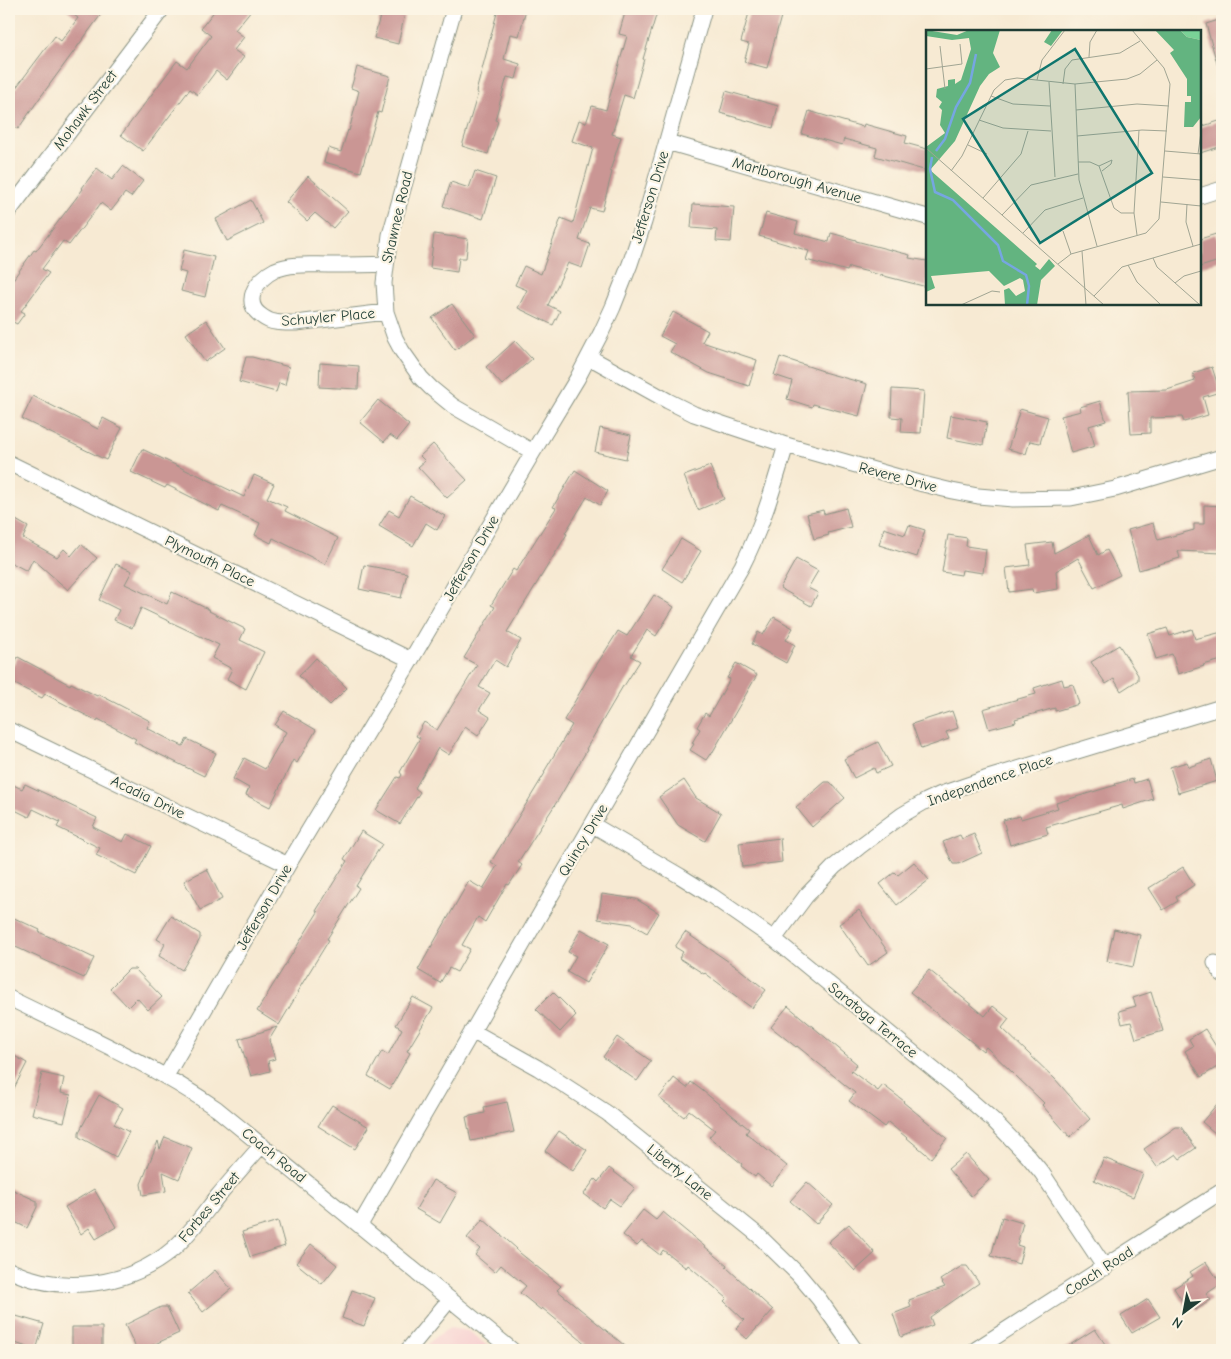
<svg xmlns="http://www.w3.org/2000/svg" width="1231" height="1359" viewBox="0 0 1231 1359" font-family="'Comic Neue',sans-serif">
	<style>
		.built { fill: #f7cfd0 }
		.building { fill: #ca9694 }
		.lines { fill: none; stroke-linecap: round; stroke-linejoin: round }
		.street-casing { stroke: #8b9484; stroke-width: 17 }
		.street { stroke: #fff; stroke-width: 15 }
		.labels { text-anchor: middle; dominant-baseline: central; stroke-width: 4.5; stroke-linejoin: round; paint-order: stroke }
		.street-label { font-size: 15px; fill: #1f3d34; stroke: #fcf5e5 }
		.inset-river { fill: none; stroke: #76a6e1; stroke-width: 2.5 }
		.inset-road { fill: none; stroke: #a1a593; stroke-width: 1 }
		.view { fill: #0f766e; fill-opacity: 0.15; stroke: #0f766e; stroke-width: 2.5 }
		.inset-edge { fill: none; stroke: #1f3d34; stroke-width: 2.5 }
	</style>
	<rect width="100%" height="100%" fill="#fcf5e5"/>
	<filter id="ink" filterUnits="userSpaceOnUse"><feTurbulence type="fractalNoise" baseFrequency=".02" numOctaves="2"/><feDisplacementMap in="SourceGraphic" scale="10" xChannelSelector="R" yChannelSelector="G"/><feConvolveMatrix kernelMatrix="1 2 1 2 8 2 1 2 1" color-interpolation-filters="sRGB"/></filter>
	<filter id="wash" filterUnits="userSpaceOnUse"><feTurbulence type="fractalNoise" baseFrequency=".0096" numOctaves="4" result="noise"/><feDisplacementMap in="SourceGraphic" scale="20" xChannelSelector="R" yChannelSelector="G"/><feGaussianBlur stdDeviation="1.12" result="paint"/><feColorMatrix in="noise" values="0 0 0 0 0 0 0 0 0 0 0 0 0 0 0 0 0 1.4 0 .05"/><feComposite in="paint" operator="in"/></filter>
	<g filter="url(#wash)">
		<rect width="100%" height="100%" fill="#f7ead3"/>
		<path class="built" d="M450,1328L469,1331L492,1350H423L435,1337Z"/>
		<g id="blocks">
			<path class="building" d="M66,9H105L39,99L18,129L9,122V97L55,36L61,41L78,18Z
				M216,9H252L235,30L244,37L234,50L244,57L227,80L216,71L198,95L190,89L143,151L121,135L177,61L187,68L211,36L201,28Z
				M382,9H406L398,44L374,38Z
				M498,9H526L519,36L510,34L504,59L520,64L516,79L507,77L495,120L498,121L488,154L462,146L478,93L476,92Z
				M626,9H658L643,59H644L633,98L624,95L612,134L621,137L610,171L612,172L602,211L590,208L579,240L590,244L582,268L568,263L548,305L560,311L553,325L518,308L527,290L515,285L524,266L541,274L561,218L573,223L593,148L572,141L579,120L586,123L592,106L606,110L627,36L619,34Z
				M750,9H783L767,68L744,62L749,44L741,42Z
				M1222,19V66L1218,67L1206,24Z
				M357,67L390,76L381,113L378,112L361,172L324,162L328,148L341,152L348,130L349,131L359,91L351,88Z
				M726,91L778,106L773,128L720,113Z
				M809,111L863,127L864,124L907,136L905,143L927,149V171L875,156L877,148L844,139L842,145L802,134Z
				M1222,120V146L1200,153V127Z
				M123,166L143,181L131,197L125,193L111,211L101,203L69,245L63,241L42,269L49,273L21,311L25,313L17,324L13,322L9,328V285L34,250L36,251L83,189L82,188L97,168L112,180Z
				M475,171L496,178L483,219L443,206L451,182L469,188Z
				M308,176L348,211L333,228L315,213L307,221L286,202Z
				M251,200L263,223L227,241L216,219Z
				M693,204L734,207L731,242L716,241L717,230L691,228Z
				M766,213L798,222L795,233L829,242L831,233L856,240V241L910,255L909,258L927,261V287L849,267L847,271L806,260L809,251L759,236Z
				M434,234L468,239L466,258H459L457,272L430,268Z
				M1216,234L1222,255V260L1200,267V239Z
				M184,250L214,257L205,297L181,291L186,273L179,271Z
				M452,304L475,335L455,350L432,318Z
				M673,312L708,331L702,342L757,360L749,386L709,373L670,352L675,344L660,336Z
				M206,320L225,348L205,362L186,334Z
				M515,341L532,359L502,385L486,367Z
				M246,357H252L289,367L285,385L279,383L276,392L239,382Z
				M780,357L823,371V372L867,384L859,416L813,404L812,407L787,399L792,381L774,375Z
				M320,363L359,366L358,389L319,387Z
				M1212,367L1220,392L1203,397L1208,415L1184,422L1182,417L1150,418V433L1131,434L1128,391L1167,390L1195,381L1193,373Z
				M892,389L924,391L921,433L901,432L902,418L891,417Z
				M33,396L98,429L103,418L122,428L106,460L22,419Z
				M378,400L409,425L397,440L390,435L384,442L360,422Z
				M1100,401L1106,421L1089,426L1095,446L1071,453L1061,416L1081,411L1080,407Z
				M1020,409L1048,417L1040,443L1030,441L1026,454L1008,449Z
				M951,415L987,422L983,445L947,438Z
				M600,428L631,435L626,459L595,452Z
				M433,444L467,480L447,498L418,467L425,461L420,456Z
				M142,449L192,473V472L244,497L254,475L274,484L267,498L287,507L285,511L338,538L325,564L273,538L271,543L255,535L260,523L222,506L219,511L167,485L165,488L131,472Z
				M710,466L724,499L698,510L684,476Z
				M575,470L608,491L600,505L587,497L565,533L567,534L507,632L521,640L506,667L495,660L479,687L490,693L479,710L490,717L478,736L465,727L449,755L438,748L415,788L420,792L400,824L376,810L397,777L400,778L402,775L400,772L420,738L416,736L424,722L437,730L477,665L464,658L495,607L491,605L513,569L516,571L556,508L553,507Z
				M410,496L445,516L437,530L426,523L413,546L379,526L389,510L399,516Z
				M1204,505L1222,506V553L1178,551L1180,558L1139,570L1128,530L1153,523L1158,540L1194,530V524H1204Z
				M846,508L851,527L828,533L829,535L814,539L807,514L823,510L824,514Z
				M9,516L28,527L23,538L57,557L64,549L71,556L81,544L97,558L68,590L33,559L27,571L10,562L9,564Z
				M909,525L925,530L917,557L879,545L884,528L905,535Z
				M948,535L967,538L966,546L986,549L983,573L962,570L961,575L942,572Z
				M1089,535L1098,555L1107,550L1120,575L1094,588L1078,558L1056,571L1058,589L1033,593L1032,589L1009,592L1006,568L1030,565L1027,545L1052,542L1054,553Z
				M681,539L701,551L682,582L662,569Z
				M796,559L818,571L808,588L818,593L811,606L780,588Z
				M116,564L132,571L125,584L167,604L172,592L210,610L209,611L245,629L240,640L264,652L246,689L227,679L232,669L212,658L219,645L141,608L132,628L114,620L119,610L99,600Z
				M364,565L407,573L401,598L359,589Z
				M654,595L674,607L656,636L647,630L631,656L640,661L624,686H623L586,749L587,750L558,800L518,862L522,865L509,885L507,884L485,922L478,917L462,945L470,949L457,972L449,968L440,983L418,970L469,881L483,889L497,866L491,862L545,773L544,772L572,725L564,720L587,680L618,631L627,636Z
				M774,617L793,628L786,640L795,645L786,663L752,644L758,632L763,635Z
				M1167,628L1170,636L1192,629L1195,639L1222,632V660L1203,665L1204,666L1178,674L1172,654L1156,659L1148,634Z
				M1119,645L1138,675V680L1121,691L1114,679L1106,684L1091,662Z
				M18,657L70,685L71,683L97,696L98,694L150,721L147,728L174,742L183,746L187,739L216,753L204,776L134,742L136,739L98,719L97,721L45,694L42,698L9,681V673Z
				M316,658L347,688L330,705L299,676Z
				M736,663L757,675L711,755L710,754L706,760L690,750L694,744L692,743L700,729L697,727L705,713L709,716L730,679L727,678Z
				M1062,679L1064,686L1073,684L1079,704L1055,711V708L1015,719L1016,722L989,729L983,709L1036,694L1034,688Z
				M284,711L316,730L297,763L293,760L270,807L246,795L249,788L233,779L244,758L265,769L286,732L275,725Z
				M952,711L958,728L946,732L949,739L921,749L912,724Z
				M878,742L891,766L876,773L874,768L854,778L844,759Z
				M1211,759L1217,781L1178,793L1170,767L1187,762L1189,767Z
				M1133,779L1134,783L1147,779L1153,799L1123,809L1122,805L1046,827L1048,834L1010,845L1003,820L1020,816L1021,819L1058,808L1056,803L1116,785L1115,784Z
				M684,780L696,798L721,813L705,841L678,825L659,797Z
				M825,782H830L845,798L812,827L796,807Z
				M9,783L22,789L25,784L97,818L93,827L123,842L127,834L151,846L136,875L96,855L100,848L57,827L60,822L33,809L29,817L9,807Z
				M361,831L382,844L356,886L359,888L327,939L329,940L297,992L298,993L279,1025L257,1011L318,912L316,911L347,861L344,859Z
				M974,834L982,853L958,864H953L943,842L960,835L962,839Z
				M780,838L782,862L742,867L739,843Z
				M914,862L929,880L897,905L880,884L895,872L898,875Z
				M1183,867L1194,885L1176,897L1178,901L1163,910L1149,888Z
				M207,869L222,899L200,910L184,881Z
				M602,894L636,899L659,913L647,933L632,924L598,919Z
				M859,910L888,952L868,966L839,924Z
				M171,916L200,934V939L182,970L159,956L165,944L157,939Z
				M12,917L40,930L39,932L94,958L84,978L9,944V924Z
				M581,929L609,944L586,983L567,972L576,956L568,952Z
				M1114,929L1140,935L1133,967L1107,961Z
				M685,932L738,968L766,990L752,1008L705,973L704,974L679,958L683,952L675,947Z
				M129,969H135L162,997L148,1010L137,998L128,1007L110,988Z
				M929,970L985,1016L993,1006L1009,1019L1002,1028L1055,1079L1090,1119L1070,1137L1042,1105L1044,1103L986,1047L983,1051L910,992Z
				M553,992L576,1015L560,1032L536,1009Z
				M1151,992L1163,1031L1136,1039L1131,1022L1122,1024L1119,1011L1136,1006L1133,998Z
				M413,997L433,1008L407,1051L410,1053L390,1089L368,1076L382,1051L388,1055L402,1029L396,1025Z
				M788,1006L857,1064L851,1071L878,1091L883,1085L904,1101L903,1102L947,1138L931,1158L888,1122L884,1127L849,1101L855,1093L797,1046L796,1047L771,1027Z
				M277,1027L269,1040L275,1059L268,1061L270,1071L251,1076L239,1039Z
				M1205,1029L1222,1056V1064L1201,1077L1185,1051L1193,1046L1189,1039Z
				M617,1037L651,1061L637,1081L603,1057Z
				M9,1053L27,1063L9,1098Z
				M42,1073L64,1078L61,1093L71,1095L64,1122L32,1114Z
				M674,1078L687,1088L691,1082L703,1091L749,1129L746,1133L787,1166L771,1186L757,1174L755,1177L741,1166L742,1164L709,1137L715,1130L689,1110L684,1117L659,1098Z
				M99,1095L123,1108L114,1124L129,1132L116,1157L79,1137V1132Z
				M1222,1098V1139L1202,1122Z
				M507,1102L514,1132L471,1141L466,1117L485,1113L484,1107Z
				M332,1105L369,1127L355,1149L318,1126Z
				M1176,1127H1181L1196,1148L1180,1159L1176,1154L1157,1167L1144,1149Z
				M559,1131L587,1150L573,1171L545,1151Z
				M165,1137L192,1148L179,1179L163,1172L166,1191L143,1195L141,1184L158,1141L160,1149Z
				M966,1154L989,1180L971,1196L948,1169Z
				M1104,1158L1143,1174L1133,1197L1094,1180Z
				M609,1168L635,1188L620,1206L610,1199L603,1208L584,1194L595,1179L598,1182Z
				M433,1180L457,1193L440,1223L416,1209Z
				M807,1182L833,1205L816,1224L790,1201Z
				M9,1188L37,1201V1207L27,1228L9,1219Z
				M94,1189L116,1227L96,1239L89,1228L81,1234L65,1207Z
				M643,1210L656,1220L663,1212L727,1265L726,1267L773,1310L747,1339L736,1329L744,1320L724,1301L727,1298L688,1265L686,1268L663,1250L660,1255L642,1241L637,1246L623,1235Z
				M1002,1217L1023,1223L1017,1245L1023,1247L1019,1264L991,1256Z
				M483,1219L516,1248L515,1249L561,1286L557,1290L630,1350H593L542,1308L541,1310L520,1293L526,1286L501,1265L495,1272L475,1255L480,1249L467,1238Z
				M278,1221L285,1246L250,1257L242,1232Z
				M849,1224L875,1253L855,1271L828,1242Z
				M311,1244L337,1265L322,1284L296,1263Z
				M1206,1262L1221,1284L1206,1294L1211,1300L1196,1310L1192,1303L1186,1307L1174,1288L1193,1276L1190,1272Z
				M962,1266H967L979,1283L930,1317L933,1325L901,1337L893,1314L911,1307L909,1300L945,1287L940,1280Z
				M215,1270L231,1289L203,1312L188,1293Z
				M352,1290L375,1298L364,1326L342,1318Z
				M1148,1299L1160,1317L1132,1333L1121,1316Z
				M161,1307H167L179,1333L142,1350H137L125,1325Z
				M9,1314L44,1324L36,1350L9,1341Z
				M72,1327H102V1350H72Z
				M1095,1329L1109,1350H1062Z"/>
		</g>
	</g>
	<g filter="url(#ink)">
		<use href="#blocks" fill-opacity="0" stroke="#8b9484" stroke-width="1"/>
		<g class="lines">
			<defs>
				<path id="street" d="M454,9L390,235L384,283L386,312L395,338L402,351L421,378L431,388L453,406L533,452
					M667,142L927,217
					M1200,196L1222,189
					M9,211L162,9
					M385,264C366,265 347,265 328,265C311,265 291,263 275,270C257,279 240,303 263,317C272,324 285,323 296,323L386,312
					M589,357L668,401L694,414L723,424L786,445L923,484L952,491L978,496L1013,499L1071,498L1115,489L1222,457
					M9,463L411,660
					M9,730L288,865
					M593,825L680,876L712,896L774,939L955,1087L994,1121L1028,1156L1042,1173L1105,1268
					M774,939L806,896L835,866L859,847L902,815L926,801L941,794L985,779L1222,707
					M1215,963L1222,974
					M9,998C80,1033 152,1064 217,1109L512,1350
					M472,1031L538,1068L607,1113L758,1235L798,1274L819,1299L855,1350
					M166,1076L288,865L411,660L533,452L577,379L601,333L613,307L630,264L644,222L704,9
					M360,1225L742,566C762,527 774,486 786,445
					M9,1270C60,1295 129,1287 173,1249C190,1234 203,1215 217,1197C232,1179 247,1162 262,1145
					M408,1350L450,1299
					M975,1350L1222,1191"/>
			</defs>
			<use href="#street" class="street-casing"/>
			<use href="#street" class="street"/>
		</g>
	</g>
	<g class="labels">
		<g class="street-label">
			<text transform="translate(85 110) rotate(-53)">Mohawk Street</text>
			<text transform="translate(797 180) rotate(16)">Marlborough Avenue</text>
			<text transform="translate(650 197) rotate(-73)">Jefferson Drive</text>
			<text transform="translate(397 217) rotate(-77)">Shawnee Road</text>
			<text transform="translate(328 317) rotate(-5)">Schuyler Place</text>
			<text transform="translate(898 477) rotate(15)">Revere Drive</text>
			<text transform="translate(471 558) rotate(-60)">Jefferson Drive</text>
			<text transform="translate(210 561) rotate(26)">Plymouth Place</text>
			<text transform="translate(990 780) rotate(-19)">Independence Place</text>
			<text transform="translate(148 797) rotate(26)">Acadia Drive</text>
			<text transform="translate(583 840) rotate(-59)">Quincy Drive</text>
			<text transform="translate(264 907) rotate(-60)">Jefferson Drive</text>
			<text transform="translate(873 1020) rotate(39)">Saratoga Terrace</text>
			<text transform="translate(274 1155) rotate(39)">Coach Road</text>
			<text transform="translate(680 1172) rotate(39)">Liberty Lane</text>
			<text transform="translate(209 1207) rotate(-50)">Forbes Street</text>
			<text transform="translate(1099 1271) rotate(-33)">Coach Road</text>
		</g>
	</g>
	<g transform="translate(926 30)">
		<rect width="275" height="275" fill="#f7ead3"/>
		<path d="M254,0H275V10L261,7Z" fill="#7ad297"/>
		<path d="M0,0L31,5L43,0H74L67,23L74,37L63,44L54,56L29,111L4,140L111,234L109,236L114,240L123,229L129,236L115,250L111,275H79L78,260L83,258L90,266L99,261L97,250L94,248L78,256L63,241L5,246L9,258L0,262V117L19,103L14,95L16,80L13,77L16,72L10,67L11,59L22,56V50L29,49V54L35,50L45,19L43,8L26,10L0,6ZM126,0H137L125,16L118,12ZM229,0H254L261,7L275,10V87L267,97H258L259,72H265V66H261V49L244,23L248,20Z" fill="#63b480"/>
		<path class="inset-river" d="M10,121L19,109L30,77L44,53L50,24M6,127L4,139L9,162L27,170L72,215L77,231L100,245L103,256L101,275"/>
		<path class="inset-road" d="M14,16L19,59M163,27L164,12L171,0M0,39L36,34L34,14M111,50L116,30L139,0M123,52L129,147M137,54L139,39L146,30L194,23L214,11M149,54L153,150L171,216M65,66L87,74L124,76M150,80L211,74L243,76M53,90L77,98L125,101M151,106L216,100L241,101M42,115L61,124M0,118L178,275M239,121L275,124M272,124L275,102M152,132H164L173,136L188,178L195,183H208M173,136L186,130L185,134L176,141M25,141L36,126L68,60L79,50L91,48L149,54L201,49L214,44L231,30M237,147L275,150M57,168L95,124L102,101M235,172L275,176M261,174L260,192L267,216M76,185L105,155L152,144M137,201L145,224M97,203L119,180L157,168M211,205L208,183L213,100M156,221L160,275M227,228L231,237L274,275M132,234L145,224L220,203L233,189L244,54L238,38L206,0M202,235L211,252L235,275M249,253L258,246L275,241M168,266L196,237L275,214M35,275L66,261L74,262"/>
		<path class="view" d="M149,19L226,143L114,213L37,89Z"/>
		<rect width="275" height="275" class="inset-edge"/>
	</g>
	<rect width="1231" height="1359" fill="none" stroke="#fcf5e5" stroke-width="30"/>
	<g transform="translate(1184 1312) rotate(212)" stroke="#fcf5e5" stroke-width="4" paint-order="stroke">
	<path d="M0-4L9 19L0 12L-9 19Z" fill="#1f3d34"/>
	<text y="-8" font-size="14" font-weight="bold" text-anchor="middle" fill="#1f3d34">N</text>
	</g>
</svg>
